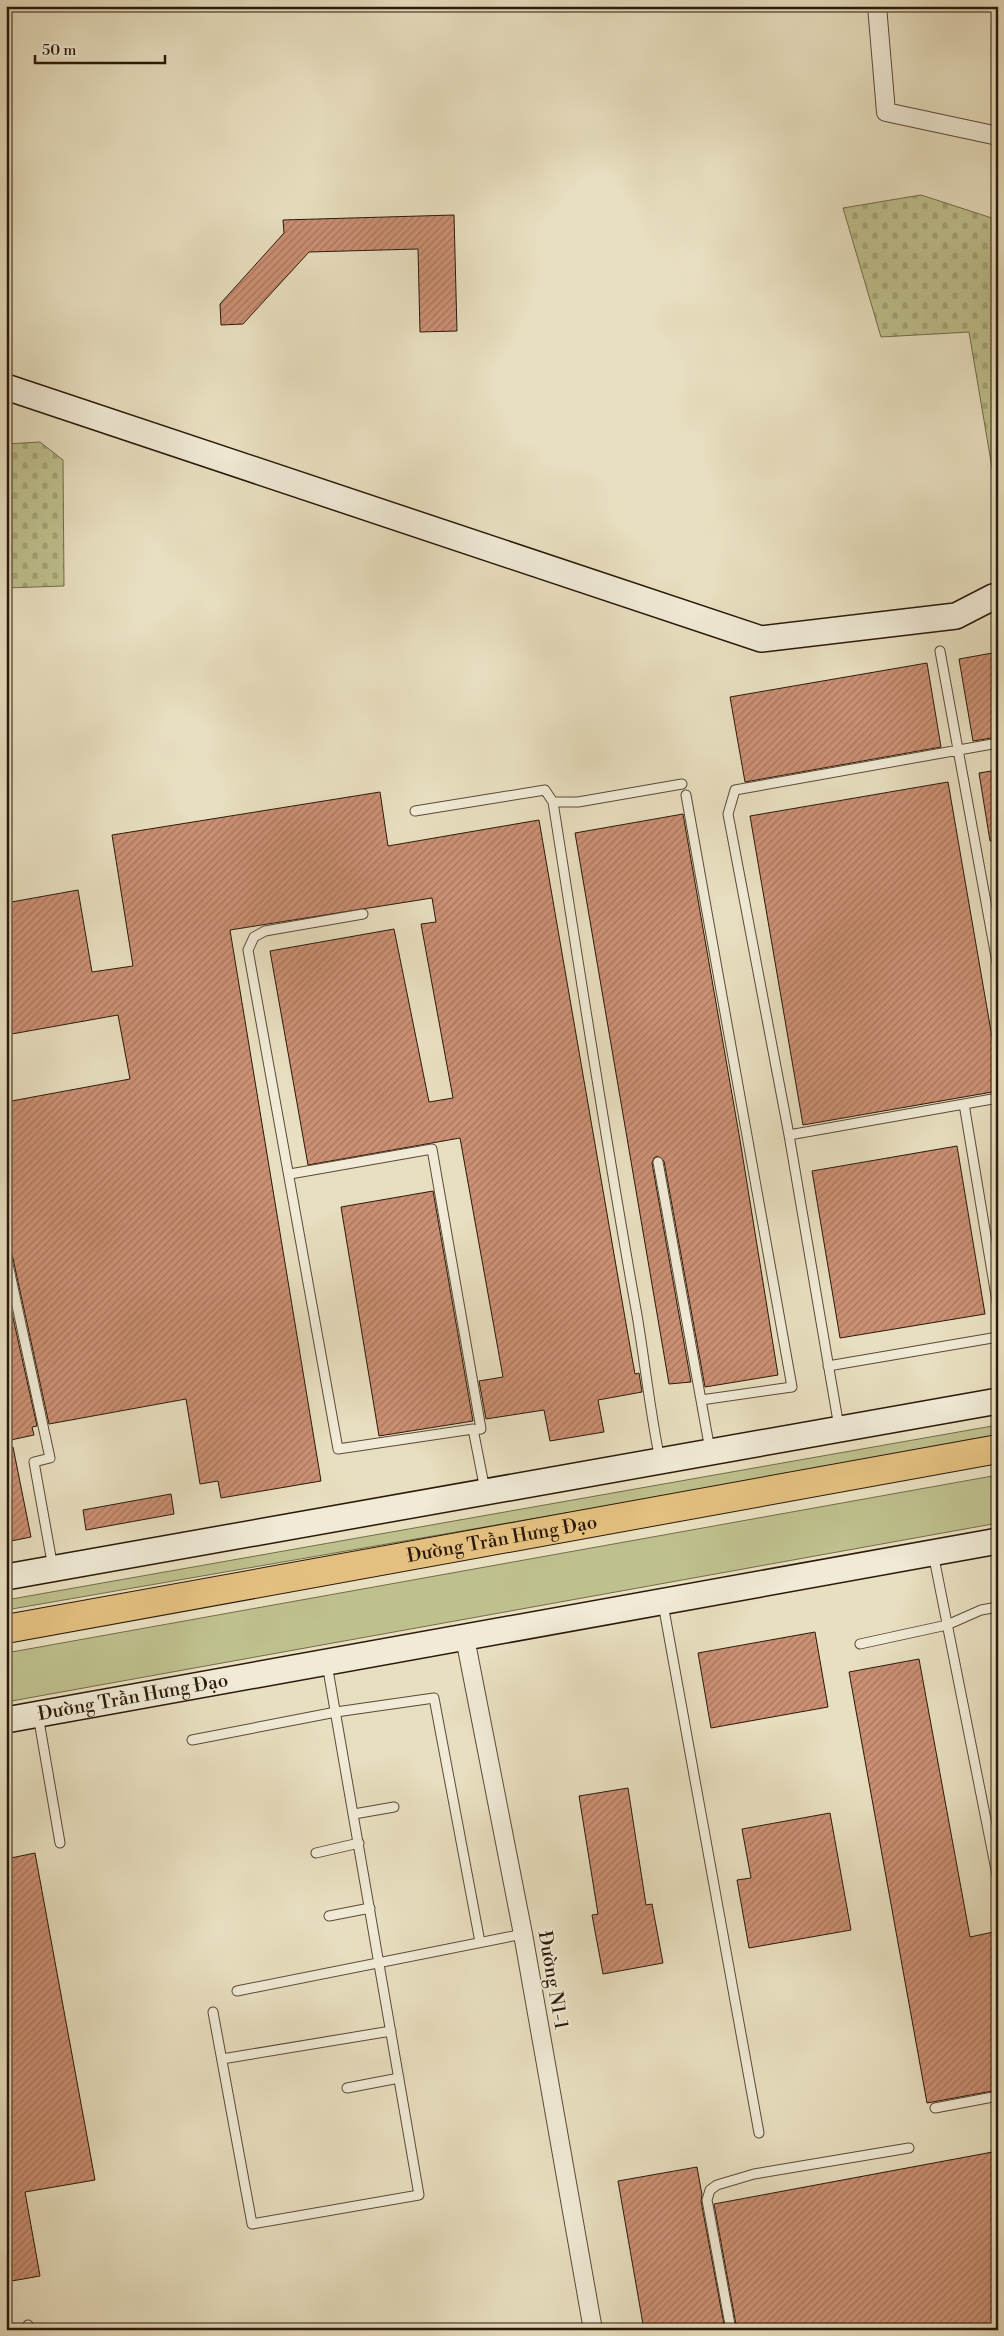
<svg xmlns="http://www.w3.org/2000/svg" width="1004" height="2336" viewBox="0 0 1004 2336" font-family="'Libre Bodoni',serif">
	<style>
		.green { fill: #bec08d; stroke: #746c4b }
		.cemetery { fill: url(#cemetery-stones); stroke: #746c4b }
		.building { fill: url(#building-hatch); stroke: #2a1909 }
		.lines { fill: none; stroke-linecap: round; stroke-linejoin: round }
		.lane-casing { stroke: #5a4a37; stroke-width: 11 }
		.street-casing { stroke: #5a4a37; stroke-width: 20 }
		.secondary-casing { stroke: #2a1909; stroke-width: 28 }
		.highway-casing { stroke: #2a1909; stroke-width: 30 }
		.lane { stroke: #f0ead6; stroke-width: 9 }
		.street { stroke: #f0ead6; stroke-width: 18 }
		.secondary { stroke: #f0ead6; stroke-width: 25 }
		.highway { stroke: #e4c080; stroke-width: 28 }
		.labels { text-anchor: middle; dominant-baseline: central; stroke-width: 4; stroke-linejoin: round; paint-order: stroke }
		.street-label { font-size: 19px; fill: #2a1909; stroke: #f0ead6 }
	</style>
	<defs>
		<pattern id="cemetery-stones" width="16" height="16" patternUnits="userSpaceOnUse" patternTransform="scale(1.25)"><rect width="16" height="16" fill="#bec08d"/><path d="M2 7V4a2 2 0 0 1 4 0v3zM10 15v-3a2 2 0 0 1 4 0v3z" fill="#a3a478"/></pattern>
		<pattern id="building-hatch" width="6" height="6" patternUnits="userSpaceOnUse" patternTransform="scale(1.25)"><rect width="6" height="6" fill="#cc9074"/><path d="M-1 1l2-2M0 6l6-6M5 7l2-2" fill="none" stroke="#a6755d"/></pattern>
	</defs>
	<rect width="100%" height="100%" fill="#e8dfc0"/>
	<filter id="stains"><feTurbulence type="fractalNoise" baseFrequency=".004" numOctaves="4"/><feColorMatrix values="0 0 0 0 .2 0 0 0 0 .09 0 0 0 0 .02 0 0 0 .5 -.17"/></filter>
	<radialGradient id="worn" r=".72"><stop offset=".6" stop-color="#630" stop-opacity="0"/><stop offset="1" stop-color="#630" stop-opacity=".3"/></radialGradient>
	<path class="green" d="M998,1425V1438L6,1610V1600Z
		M998,1475V1523L6,1702V1653Z"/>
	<path class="cemetery" d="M921,195L998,220V503L969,332L881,337L843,208Z
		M40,442L63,460L64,586L6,588V444Z"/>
	<path class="building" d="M454,215L457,331L420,332L418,249L309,252L243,324L221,325L220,304L284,233L283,220Z
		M998,652V737L973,741L959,659Z
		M927,663L941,747L745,782L730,697Z
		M998,770V840L990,841L979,773Z
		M948,782L998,1072V1091L803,1125L750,816Z
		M380,792L388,846L539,820L629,1341L635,1374L639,1373L642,1392L598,1400L604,1432L550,1441L544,1410L486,1419L479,1381L503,1377L460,1138L308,1165L270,951L394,929L429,1102L453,1098L421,924L436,922L432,898L230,930L321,1481L221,1498L218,1481L200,1484L186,1399L49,1424L12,1254L6,1249V1102L130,1079L118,1015L6,1035V903L78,890L92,972L133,966L112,835Z
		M683,814L740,1140L778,1375L705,1387L664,1161L657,1156L654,1158L652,1163L691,1382L669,1384L575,833Z
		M957,1146L985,1314L840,1338L812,1171Z
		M433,1191L473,1421L379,1436L341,1207Z
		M6,1286L37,1426L32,1427L34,1435L6,1441Z
		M6,1447H13L31,1537L6,1542Z
		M171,1494L174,1514L86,1530L83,1510Z
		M815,1632L828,1707L711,1728L698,1653Z
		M919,1659L970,1937L998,1931V2090L927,2103L849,1672Z
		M628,1788L646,1905L652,1904L663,1963L603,1974L592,1915L598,1914L579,1796Z
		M830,1813L851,1930L749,1948L737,1880L751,1878L742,1829Z
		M35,1853L95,2180L25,2192L40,2276L6,2282V1859Z
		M998,2151V2330H737L714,2204Z
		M697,2167L702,2195L701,2201L725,2330H644L618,2181Z"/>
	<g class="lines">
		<defs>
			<path id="lane" d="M940,651L998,968
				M686,795L792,1387L701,1400
				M553,802C580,973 606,1144 637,1315C645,1363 650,1412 660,1460
				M415,811L545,790L553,802H578L682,784
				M363,914L265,931L254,937L248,950L338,1449L473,1429L485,1490
				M964,1104L998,1308
				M789,1135L998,1098
				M658,1162L710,1450
				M290,1174L432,1149L481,1429L473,1430
				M6,1255L50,1458L34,1462L53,1568
				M828,1366L998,1337
				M839,1427L789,1135L728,814L735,790L998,743
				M933,1553L998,1880
				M663,1604L759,2133
				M860,1644L947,1625L981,1610L998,1607
				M38,1715L60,1843
				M192,1740L336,1712L434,1698L480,1942
				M354,1814L394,1807
				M316,1853L359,1843
				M329,1916L370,1908
				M237,1991L523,1934
				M213,2012L252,2224L419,2195L327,1664
				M222,2059L391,2031
				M347,2088L399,2078
				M935,2108L998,2096
				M28,2325L29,2330
				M731,2330L707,2200L710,2190L717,2185L754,2174L909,2148"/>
			<path id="street" d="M877,6L886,112L998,136
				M465,1638L523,1934L593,2330"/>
			<g id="secondary">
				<path d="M6,387L761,639L956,616L993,597L998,596"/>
				<path d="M6,1577L998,1401"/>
				<path id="s1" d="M6,1720L998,1541"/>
			</g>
			<g id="highway">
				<path id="s2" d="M6,1629L998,1449"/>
			</g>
		</defs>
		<use href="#lane" class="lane-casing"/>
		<use href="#street" class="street-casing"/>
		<use href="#secondary" class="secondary-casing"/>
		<use href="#highway" class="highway-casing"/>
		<use href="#lane" class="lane"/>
		<use href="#street" class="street"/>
		<use href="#secondary" class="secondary"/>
		<use href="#highway" class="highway"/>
	</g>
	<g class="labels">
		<g class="street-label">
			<text stroke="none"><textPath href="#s2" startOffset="504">Đường Trần Hưng Đạo</textPath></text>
			<text stroke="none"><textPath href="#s1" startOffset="129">Đường Trần Hưng Đạo</textPath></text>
			<text transform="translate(553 1980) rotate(80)">Đường N1-1</text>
		</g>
	</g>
	<rect width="1004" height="2336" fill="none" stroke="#e8dfc0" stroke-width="25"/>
	<rect x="8" y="8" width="989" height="2321" fill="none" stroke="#2a1909" stroke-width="2.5"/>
	<rect x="12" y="12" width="979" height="2311" fill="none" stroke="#2a1909"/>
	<path d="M35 55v8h130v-8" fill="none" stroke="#2a1909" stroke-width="2.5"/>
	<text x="42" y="55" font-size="15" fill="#2a1909" stroke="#f0ead6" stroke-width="4" paint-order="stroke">50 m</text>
	<rect width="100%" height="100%" filter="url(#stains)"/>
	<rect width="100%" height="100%" fill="url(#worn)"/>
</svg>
